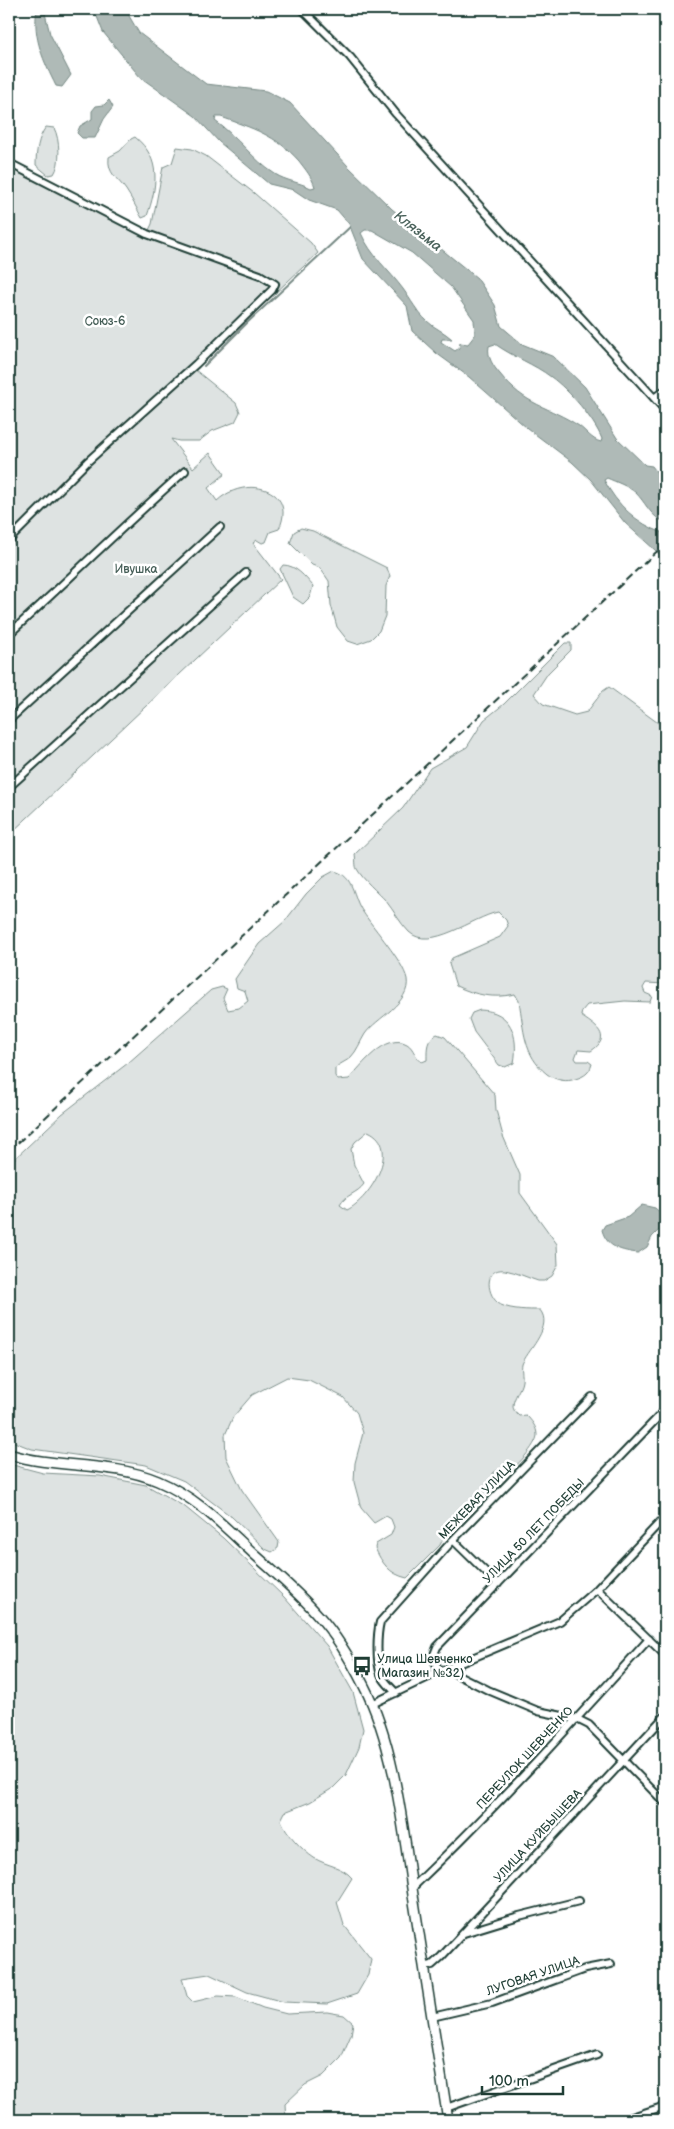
<svg xmlns="http://www.w3.org/2000/svg" width="674" height="2129" viewBox="0 0 674 2129" font-family="'Balsamiq Sans',sans-serif">
	<style>
		.green { fill: #dee3e2; stroke: #7e908b; fill-rule: evenodd }
		.water { fill: #afbab7; stroke: #758883; fill-rule: evenodd }
		.lines { fill: none; stroke-linecap: round; stroke-linejoin: round }
		.stream { stroke: #758883; stroke-width: 2 }
		.street-casing { stroke: #1f3d34; stroke-width: 10 }
		.secondary-casing { stroke: #1f3d34; stroke-width: 12 }
		.street { stroke: #fff; stroke-width: 6 }
		.secondary { stroke: #fff; stroke-width: 9 }
		.rail { stroke: #1f3d34; stroke-width: 2; stroke-dasharray: 8 4; stroke-linecap: butt }
		.labels { text-anchor: middle; dominant-baseline: central; stroke-width: 5; stroke-linejoin: round; paint-order: stroke }
		.park-label { font-size: 12px; fill: #455e57; stroke: #fff }
		.street-label { font-size: 12px; fill: #1f3d34; stroke: #fff }
		.poi-label { font-size: 12px; fill: #1f3d34; stroke: #fff; text-anchor: start }
		.water-label { font-size: 14px; font-style: italic; fill: #4a625b; stroke: #fff }
	</style>
	<rect width="100%" height="100%" fill="#fff"/>
	<filter id="ink" filterUnits="userSpaceOnUse"><feTurbulence type="fractalNoise" baseFrequency=".02" numOctaves="2"/><feDisplacementMap in="SourceGraphic" scale="10" xChannelSelector="R" yChannelSelector="G"/><feConvolveMatrix kernelMatrix="1 2 1 2 8 2 1 2 1" color-interpolation-filters="sRGB"/></filter>
	<g filter="url(#ink)">
		<path class="green" d="M46,127L54,128C60,139 61,164 54,174L48,175L36,165C36,153 38,137 46,127Z
			M135,137C162,159 157,187 147,216L142,218C137,209 132,199 126,190C118,178 107,174 109,157L120,151L131,139Z
			M177,147L192,149L206,156L254,193L311,243L318,253L194,369L236,403L240,412L235,422L212,431L199,441H179L171,439L193,468L210,453L225,474L208,488L217,501C246,474 298,489 279,529L270,532L266,542L262,543L257,540L253,543L281,579L9,835V163L147,234L152,224L163,167L172,163Z
			M301,528L313,531L387,568L390,576L386,586L385,616L379,631L371,639L357,644L348,641L337,627L331,605L329,581L320,568L312,565L290,543L294,532Z
			M283,565C296,565 305,577 313,586L310,597L303,604L293,597L280,569Z
			M565,643H571V650L548,673L534,694L543,704L575,715L587,712L603,691L609,687L665,728V984L646,983L643,988L645,993L652,996L650,1002L625,1001L587,1005L582,1011L581,1016C594,1025 614,1036 591,1051L578,1050L575,1058L577,1061H588L592,1064C589,1075 582,1077 572,1080C563,1082 554,1079 547,1074C523,1055 524,1029 519,1001L515,994C494,999 475,995 456,986L449,964L452,958L500,937L508,926L506,920L498,912C473,917 430,952 409,932C400,923 394,911 386,901C377,891 364,881 357,869C355,866 356,859 355,854L403,808L430,768L467,747L484,720L504,704Z
			M334,871C355,876 352,897 363,912C374,929 403,961 407,979C411,1003 376,1018 365,1034C360,1042 357,1051 351,1057C346,1062 340,1063 335,1068V1076L338,1080L349,1079C361,1066 386,1032 407,1044C414,1048 415,1058 422,1062L427,1060C427,1048 426,1040 437,1034L445,1037L495,1095L496,1110L503,1136L520,1175V1193L557,1244L558,1265L552,1276L544,1281H538C528,1278 516,1272 505,1270C483,1267 486,1297 501,1305C512,1310 528,1310 540,1310C553,1326 530,1348 523,1362C520,1367 523,1375 522,1381C521,1389 513,1398 513,1406C513,1410 516,1413 519,1416L526,1415C531,1420 537,1427 537,1435C537,1445 514,1470 505,1474L496,1471L493,1473L495,1482L486,1497L445,1535L440,1545L407,1578C389,1574 382,1563 375,1548L376,1544L391,1535L394,1527L391,1519L386,1516L374,1523L361,1508L354,1482L355,1463L363,1433L357,1413L343,1397L309,1380L287,1377L252,1395L233,1417L225,1435L226,1457L242,1490L279,1542L278,1548L272,1552L265,1549L232,1517L184,1481L146,1465L32,1449L9,1440V1164L62,1114L128,1063L211,990L222,987L227,989L223,998L228,1010L239,1008L248,1001L245,991L237,988L235,979L259,944L285,921L306,894L323,877ZM368,1131C403,1146 370,1199 347,1210L340,1205C346,1194 357,1194 364,1184L354,1165L351,1149L355,1142Z
			M480,1010C511,1011 519,1035 514,1063L505,1067L499,1065L474,1032L469,1019L472,1013Z
			M9,1464L43,1473L100,1476L146,1485L185,1507L223,1538L284,1597L327,1646L353,1692L363,1729L359,1747L346,1775L333,1788L310,1802L285,1812L281,1820C286,1833 302,1850 314,1858C327,1866 342,1866 352,1878L337,1902L344,1925L371,1959L368,1975L357,1994L327,2004L284,2002L247,1992L209,1974L182,1978L187,1996L193,2002L218,1996L236,1997L263,2008L287,2014L327,2012L344,2015L353,2023L351,2035L341,2058L323,2076L305,2085L285,2104L286,2120H9Z"/>
		<path class="water" d="M37,9H44L50,34L71,75L62,87L56,86C44,62 32,37 37,9Z
			M94,9H125L139,33L206,84L266,91L290,103L348,166L392,209L477,278L495,305L501,326L522,344L554,357L585,387L617,438L645,465L652,466L665,483V519L660,520C649,513 645,502 636,493C628,486 616,482 607,478L604,480C617,505 636,523 663,533L665,531V559L625,523L591,480L572,462L527,428L469,377L436,353L412,331L407,306L363,259L349,224L337,210L309,200L294,190L269,184L219,142L195,116L140,77L103,32ZM216,117H221C252,128 276,135 299,161C305,169 312,177 315,187L311,188C299,182 286,181 275,174C253,160 237,136 215,121ZM365,230H372L412,253L451,287L474,320L475,335L468,344L460,343L459,348L455,351L441,342L442,339H452C445,332 434,328 427,321C417,312 411,300 403,289C389,270 371,256 361,233ZM495,344C513,357 534,364 551,377C569,390 594,419 602,439L601,442C592,440 586,431 579,426C549,406 525,406 500,374C493,366 487,357 489,346Z
			M109,100L113,107L104,119L95,138H82L77,133L80,126L92,119V111L96,106L104,105Z
			M642,1205L655,1208L663,1215L664,1225L652,1237L647,1247L638,1253C622,1251 607,1248 602,1230L605,1225L628,1217Z"/>
		<g class="lines">
			<path class="stream" d="M204,366L248,322L350,227"/>
			<defs>
				<path id="street" d="M302,9L350,57L396,114L665,410
					M9,163L147,234L260,275L275,284L272,290L196,364L87,462L9,540
					M654,398L665,390
					M9,634C68,580 125,524 185,471
					M9,720L220,527
					M9,787L246,573
					M453,1540L498,1584
					M597,1589L665,1655
					M446,1669L488,1690L538,1711L577,1719L589,1725L665,1803
					M439,1672L433,1657L437,1647L665,1410
					M396,1693C391,1687 384,1682 381,1674C376,1662 377,1634 380,1622L453,1540L592,1397
					M372,1704L439,1672L560,1621L597,1589L665,1517
					M412,1888C495,1809 572,1724 649,1639
					M464,1933L519,1916L579,1901
					M424,1967L432,1965L441,1957L665,1716
					M432,2017L492,2003L585,1969L611,1964
					M446,2108L597,2055
					M623,2120L665,2106"/>
				<path id="secondary" d="M9,1454C57,1469 111,1461 158,1481C196,1497 224,1526 253,1553C275,1573 299,1593 318,1615C336,1635 352,1662 364,1686C395,1746 403,1829 413,1895C425,1970 437,2045 448,2120"/>
			</defs>
			<use href="#street" class="street-casing"/>
			<use href="#secondary" class="secondary-casing"/>
			<use href="#street" class="street"/>
			<use href="#secondary" class="secondary"/>
			<path class="rail" d="M9,1151L665,544"/>
		</g>
	</g>
	<defs>
		<symbol id="bus-bare" viewBox="-9 -9 18 18"><path d="M-5-6H5V4H4V6H2V4H-2V6H-4V4H-5ZM-3.5-4V0h7V-4ZM-3.5 1.2v1.5H-2V1.2ZM2 1.2v1.5H3.5V1.2Z" fill="#1f3d34" stroke="#fff" stroke-width="2.5" paint-order="stroke"/></symbol>
	</defs>
	<g fill-rule="evenodd">
		<use href="#bus-bare" x="348" y="1652" width="28" height="28"/>
	</g>
	<g class="labels">
		<g class="park-label">
			<text x="105" y="321">Союз-6</text>
			<text x="136" y="569">Ивушка</text>
		</g>
		<g class="street-label">
			<text transform="translate(477 1500) rotate(-46)">МЕЖЕВАЯ УЛИЦА</text>
			<text transform="translate(534 1531) rotate(-46)">УЛИЦА 50 ЛЕТ ПОБЕДЫ</text>
			<text transform="translate(525 1758) rotate(-47)">ПЕРЕУЛОК ШЕВЧЕНКО</text>
			<text transform="translate(538 1836) rotate(-47)">УЛИЦА КУЙБЫШЕВА</text>
			<text transform="translate(533 1976) rotate(-19)">ЛУГОВАЯ УЛИЦА</text>
		</g>
		<g class="poi-label">
			<text x="377" y="1659">Улица Шевченко<tspan x="377" dy="14">(Магазин №32)</tspan></text>
		</g>
		<g class="water-label">
			<text transform="translate(418 231) rotate(38)">Клязьма</text>
		</g>
	</g>
	<rect width="674" height="2129" fill="none" stroke="#fff" stroke-width="30"/>
	<rect x="15" y="15" width="644" height="2099" fill="none" stroke="#1f3d34" stroke-width="2" filter="url(#ink)"/>
	<path d="M482 2086v8h81v-8" fill="none" stroke="#1f3d34" stroke-width="2.5"/>
	<text x="489" y="2086" font-size="15" fill="#1f3d34" stroke="#ffffff" stroke-width="4" paint-order="stroke">100 m</text>
</svg>
